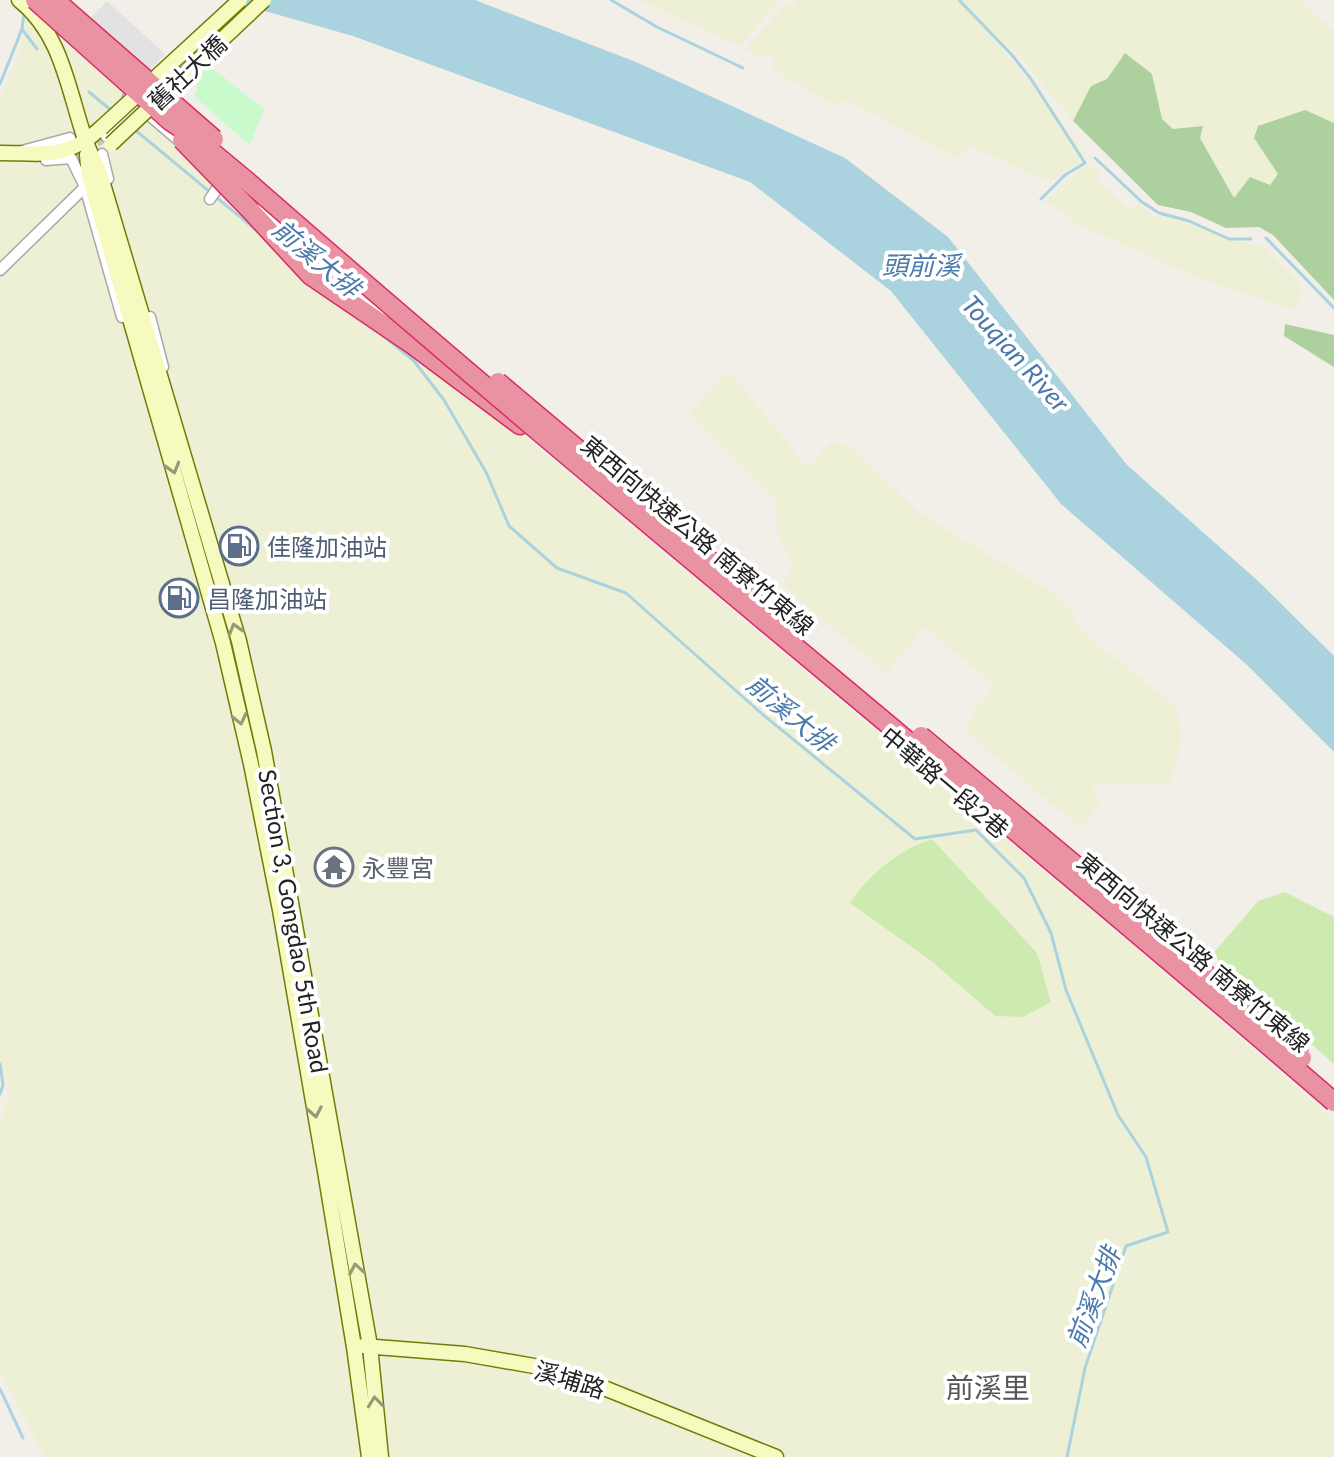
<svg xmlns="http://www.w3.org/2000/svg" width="1334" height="1457" viewBox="0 0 1334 1457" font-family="Lato,'Noto Sans TC',sans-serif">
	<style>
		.farmland { fill: #eef0d5 }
		.grass { fill: #cdebb0 }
		.forest { fill: #add19e }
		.park { fill: #c8facc }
		.parking { fill: #e2e2e2 }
		.water { fill: #aad3df }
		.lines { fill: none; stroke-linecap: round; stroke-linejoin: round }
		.stream { stroke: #aad3df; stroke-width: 3 }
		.street-tunnel { stroke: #c8c6c1; stroke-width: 10; stroke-dasharray: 10 5; stroke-linecap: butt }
		.street-casing { stroke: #a9a9a9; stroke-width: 13 }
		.secondary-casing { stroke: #707d05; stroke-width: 17 }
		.highway-casing { stroke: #dc2a67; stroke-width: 21 }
		.street { stroke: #fff; stroke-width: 10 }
		.secondary { stroke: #f7fabf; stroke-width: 14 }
		.highway { stroke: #e892a2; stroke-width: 18 }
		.secondary-bridge-casing { stroke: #707d05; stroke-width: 17; stroke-linecap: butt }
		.highway-bridge-casing { stroke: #dc2a67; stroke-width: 21; stroke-linecap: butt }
		.secondary-bridge { stroke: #f7fabf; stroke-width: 14 }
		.highway-bridge { stroke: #e892a2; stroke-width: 18 }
		.oneway { stroke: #979978 }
		.labels { text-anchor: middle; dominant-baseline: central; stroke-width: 8; stroke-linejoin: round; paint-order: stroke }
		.street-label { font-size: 24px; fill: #222; stroke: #fff }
		.service-label { font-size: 24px; fill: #4e5e75; stroke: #fff; text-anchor: start }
		.worship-label { font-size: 24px; fill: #5b616d; stroke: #fff; text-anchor: start }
		.water-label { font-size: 26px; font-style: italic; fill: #4a7aab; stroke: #fff }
		.quarter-label { font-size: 28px; fill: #555; stroke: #fff }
	</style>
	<rect width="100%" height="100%" fill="#f2efe9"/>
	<path class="farmland" d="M639,0H780L740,46Z
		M798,0H1300L1334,30V123L1332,121L1254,138L1278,173L1270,185L1234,198L1200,138L1173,129L1162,119L1152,74L1125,53L1107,79L1091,87L1073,121L1008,42L1001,50L1039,91L1086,155L1050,183L970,146L957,158L845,100L833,105L770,68L774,60L771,57L760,58L744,49L786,4L791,7Z
		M31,4L103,70L293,267L342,308L407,349L523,436L1140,952L1334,1120V1457H45L0,1371V1122L10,1089L0,1066V99L19,51Z
		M1090,165L1100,167L1096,178L1129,209L1139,204L1152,215L1190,222L1228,239L1264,247L1297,280L1303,295L1293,310L1200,279L1079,225L1046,201L1083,167Z
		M722,376H733L808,468L830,441L848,445L924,516L1050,591L1070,608L1080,630L1176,706L1182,740L1171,784L1095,783L1093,791L1100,803L1081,829L963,729L993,685L925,627L886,673L783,586L792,565L777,533V501L689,415Z"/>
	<path class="grass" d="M932,839L1037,953L1051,1002L1023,1017L995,1016L930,960L850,903C870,873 899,850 932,839Z
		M1285,892L1334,917V1064L1212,955L1258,901Z"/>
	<path class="forest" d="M1125,53L1152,74L1162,119L1173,129L1203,126L1200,138L1234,198L1250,177L1270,185L1278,174L1254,138L1258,126L1305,110L1334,123V300L1273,235L1259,227L1226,228L1191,212L1158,205L1073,121L1091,86L1107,79Z
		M1285,324L1334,335V367L1284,336Z"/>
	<path class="park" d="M208,65L264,109L250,145L194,96L197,88V78Z"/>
	<path class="parking" d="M107,1L165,54L149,71L89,20Z"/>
	<path class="water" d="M226,0H475L636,62L845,158L948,237L1127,465L1257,580L1334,656V752L1246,664L1061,504L891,291L750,182L353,36Z"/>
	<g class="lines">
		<path class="stream" d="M611,0L657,27L743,68
			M959,0L1012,55L1031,79L1085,163L1065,175L1041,199
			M22,29L37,49
			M0,84L22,29L24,13
			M89,92L112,111
			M134,129L257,231
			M1095,158L1142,202L1159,213L1189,221L1229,239H1251
			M1266,238L1334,308
			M380,333L414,361L444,400L486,472L509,526L557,568L626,593L761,713L915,839L976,830L1024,878L1051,933L1066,990L1118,1115L1146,1157L1168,1232L1126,1246L1085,1368L1067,1457
			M0,1064L3,1085L0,1094
			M0,1389L23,1438"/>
		<path class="street-tunnel" d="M71,158L106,136"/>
		<defs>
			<path id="street" d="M128,97L183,144
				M106,136L138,106
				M22,151L70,138
				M102,154L108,179
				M46,160L71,158L85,187L122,317
				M210,199L220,184
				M251,200L399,325L405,327
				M0,270L85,187
				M150,317L163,367"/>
			<path id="secondary" d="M19,0C62,34 68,90 85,139C89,151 95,162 100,174L239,641L264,751L370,1346L381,1457
				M0,153C43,153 67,160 101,128
				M87,155L89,176L223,643L251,764L280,910L325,1171L354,1347L369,1457
				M363,1346L465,1354L534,1366L604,1388L776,1457"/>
			<path id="highway" d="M251,211L310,275L413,345L520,425"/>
		</defs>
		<use href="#street" class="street-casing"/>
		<use href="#secondary" class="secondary-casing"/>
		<use href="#highway" class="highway-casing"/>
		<use href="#street" class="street"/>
		<use href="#secondary" class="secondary"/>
		<use href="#highway" class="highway"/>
		<defs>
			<path id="secondary-bridge" d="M101,128L240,0
				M111,144L264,0"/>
			<path id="highway-bridge" d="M35,0L170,121L194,137L247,181C604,494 975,791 1334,1102
				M55,0L214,139
				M182,140L251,211
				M498,382L757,600
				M921,736L1226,991L1302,1058"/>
		</defs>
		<use href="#secondary-bridge" class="secondary-bridge-casing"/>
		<use href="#highway-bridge" class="highway-bridge-casing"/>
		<use href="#secondary-bridge" class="secondary-bridge"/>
		<use href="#highway-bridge" class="highway-bridge"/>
	</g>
	<defs><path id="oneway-chevron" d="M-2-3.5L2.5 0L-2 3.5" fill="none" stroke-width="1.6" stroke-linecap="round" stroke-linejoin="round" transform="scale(2)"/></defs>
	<g class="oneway">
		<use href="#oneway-chevron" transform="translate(173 468) rotate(74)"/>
		<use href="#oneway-chevron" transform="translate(235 629) rotate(-106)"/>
		<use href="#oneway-chevron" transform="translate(240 719) rotate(77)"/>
		<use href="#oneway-chevron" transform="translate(315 1112) rotate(80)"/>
		<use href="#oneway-chevron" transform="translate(356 1269) rotate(-100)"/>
		<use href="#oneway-chevron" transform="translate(375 1402) rotate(-96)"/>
	</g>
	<defs>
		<symbol id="fuel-ring" viewBox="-11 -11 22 22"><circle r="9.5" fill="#fff" stroke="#5c6f8a" stroke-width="1.5"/><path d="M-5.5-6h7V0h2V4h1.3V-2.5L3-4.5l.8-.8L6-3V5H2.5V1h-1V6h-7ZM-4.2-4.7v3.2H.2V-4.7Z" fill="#5c6f8a"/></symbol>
		<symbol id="temple-ring" viewBox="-11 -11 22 22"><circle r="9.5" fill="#fff" stroke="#6b7280" stroke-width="1.5"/><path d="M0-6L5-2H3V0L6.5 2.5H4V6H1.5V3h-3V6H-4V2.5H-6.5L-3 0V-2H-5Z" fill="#6b7280"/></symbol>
	</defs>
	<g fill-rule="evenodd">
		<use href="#fuel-ring" x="217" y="524" width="44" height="44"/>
		<use href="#fuel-ring" x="157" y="576" width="44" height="44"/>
		<use href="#temple-ring" x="312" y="845" width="44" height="44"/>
	</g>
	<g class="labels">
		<g class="street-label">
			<text transform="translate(187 72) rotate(-43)">舊社大橋</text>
			<text transform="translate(698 535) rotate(40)">東西向快速公路 南寮竹東線</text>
			<text transform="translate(945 782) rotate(40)">中華路一段2巷</text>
			<text transform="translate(294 921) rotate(80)">Section 3, Gongdao 5th Road</text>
			<text transform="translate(1194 952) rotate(40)">東西向快速公路 南寮竹東線</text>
			<text transform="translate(570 1379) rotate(17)">溪埔路</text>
		</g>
		<g class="service-label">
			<text x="267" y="546">佳隆加油站</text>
			<text x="207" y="598">昌隆加油站</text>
		</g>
		<g class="worship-label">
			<text x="362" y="867">永豐宮</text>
		</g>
		<g class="water-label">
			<text transform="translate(317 258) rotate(40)">前溪大排</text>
			<text x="921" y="265">頭前溪</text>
			<text transform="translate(1016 353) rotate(48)">Touqian River</text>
			<text transform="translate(791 713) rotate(40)">前溪大排</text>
			<text transform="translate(1093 1297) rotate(-69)">前溪大排</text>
		</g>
		<g class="quarter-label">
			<text x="988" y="1387">前溪里</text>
		</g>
	</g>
</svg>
